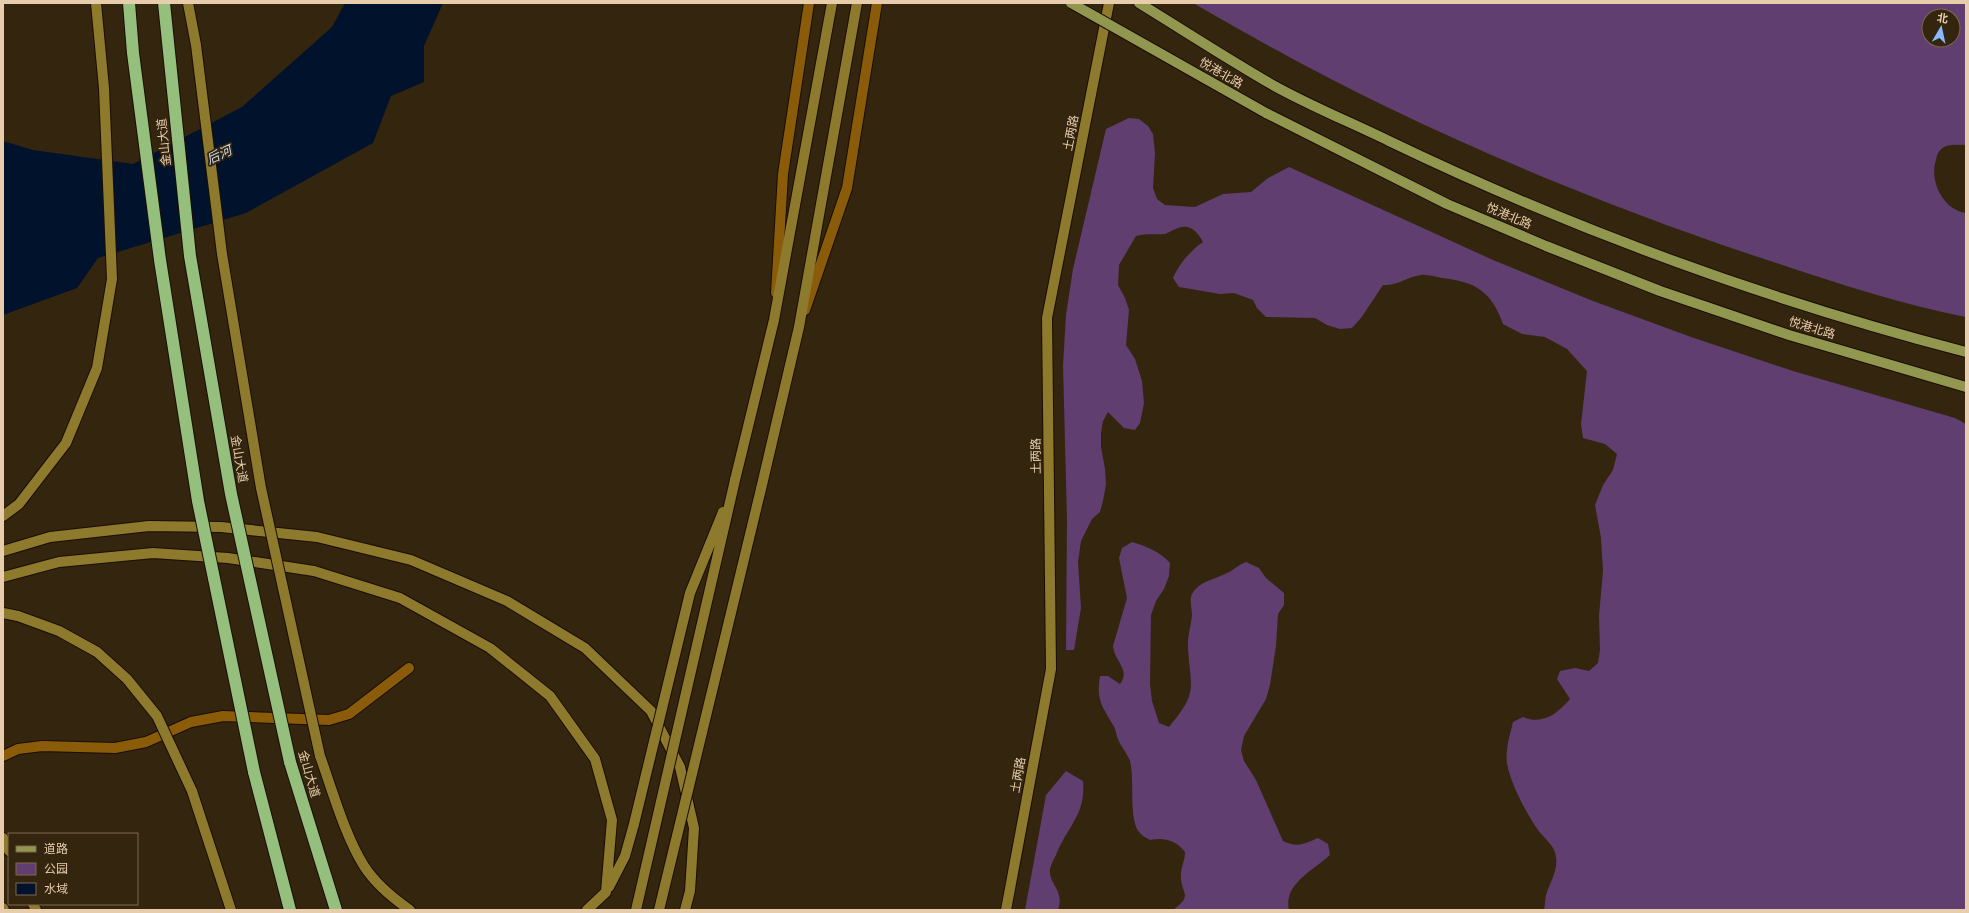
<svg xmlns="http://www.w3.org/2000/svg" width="1969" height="913" viewBox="0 0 1969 913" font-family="Helvetica,'Noto Sans SC',sans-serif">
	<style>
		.green { fill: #603e6f; fill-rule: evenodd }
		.water { fill: #01132c }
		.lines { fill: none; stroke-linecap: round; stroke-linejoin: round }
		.street-casing { stroke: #1b0d00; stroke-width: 12 }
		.secondary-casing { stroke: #1b0d00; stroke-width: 12 }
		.primary-casing { stroke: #1b0d00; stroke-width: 12 }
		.highway-casing { stroke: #1b0d00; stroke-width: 14 }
		.street { stroke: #8a5c09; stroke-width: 10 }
		.secondary { stroke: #8d7a2c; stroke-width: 10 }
		.primary { stroke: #91974e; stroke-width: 10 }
		.highway { stroke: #95bf7c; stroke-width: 12 }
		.secondary-bridge-casing { stroke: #1b0d00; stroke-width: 12; stroke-linecap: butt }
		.primary-bridge-casing { stroke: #1b0d00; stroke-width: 12; stroke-linecap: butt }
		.highway-bridge-casing { stroke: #1b0d00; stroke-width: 14; stroke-linecap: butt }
		.secondary-bridge { stroke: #8d7a2c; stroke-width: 10 }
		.primary-bridge { stroke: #91974e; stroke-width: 10 }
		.highway-bridge { stroke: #95bf7c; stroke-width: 12 }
		.labels { text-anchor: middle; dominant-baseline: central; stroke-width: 3.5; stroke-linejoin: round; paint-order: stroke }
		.street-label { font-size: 12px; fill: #e7cdac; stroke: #34250f }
		.water-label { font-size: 13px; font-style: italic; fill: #c7d7ed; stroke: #34250f }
	</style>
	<rect width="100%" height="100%" fill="#34250f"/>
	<path class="green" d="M1193,3H1966V145C1960,145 1950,144 1944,147C1939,150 1937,154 1936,160C1929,181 1943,210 1966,213V317C1893,303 1822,278 1752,255C1628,213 1507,165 1389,108C1322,76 1257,40 1193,3ZM1929,16H1953V40H1929Z
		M1129,118L1139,119L1148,126L1153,134L1155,153L1153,188L1157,199L1165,205L1195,207L1223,194L1251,192L1268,178L1289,167L1493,260L1593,301L1691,337L1793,371L1955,418L1966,424V910H1544C1545,905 1545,900 1546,895C1550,882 1558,871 1556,857C1555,845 1544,839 1538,830C1526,813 1511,784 1507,764C1505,750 1510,735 1513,722L1523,717C1543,725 1557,714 1570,699L1557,679L1560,671L1575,668L1589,671L1598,663L1600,650L1599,616L1603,571L1601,538L1595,505L1603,485L1613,470L1617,454L1605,444L1583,438L1581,424L1587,371L1567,349L1545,337L1522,334L1503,324C1491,291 1476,282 1442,278C1435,277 1427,274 1421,275C1407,277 1397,286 1383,285L1361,318L1352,328L1340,329L1327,325L1315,318L1266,317L1257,308L1253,300L1234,293L1220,294L1179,287L1173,278C1179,264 1190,251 1203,242C1198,232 1189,222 1176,229C1172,230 1168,233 1165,234C1154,235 1149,233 1136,236L1119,265L1118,285L1125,298L1129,310L1126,345L1135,359L1142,381L1144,403L1140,423L1135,430L1124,428L1108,412L1103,421L1101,433V447L1105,469L1106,484L1103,501L1100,512L1092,519L1081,541L1078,562L1081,608L1074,650H1066L1067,519L1063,365L1066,315L1073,269L1106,129Z
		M1132,542C1148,547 1159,551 1170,563L1169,576L1164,589L1156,601L1151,615L1150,684L1152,701L1159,723L1169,727C1198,692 1191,690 1188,649C1187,637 1191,626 1192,615C1192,610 1190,602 1191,597C1196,582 1213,580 1225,574C1233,571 1236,566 1246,562L1259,568L1266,578L1284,593V605L1278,614L1276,646L1270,685L1266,699L1244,736L1241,750L1244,761L1256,780L1283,841C1297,848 1304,844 1318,838L1328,844L1330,855C1314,870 1283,884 1289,910H1173C1194,894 1181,895 1181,877C1180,869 1185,861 1185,852C1177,841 1164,837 1150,840C1147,838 1142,836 1140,833C1128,821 1135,780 1130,761C1127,753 1121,747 1118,739C1116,735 1116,729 1113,725C1102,705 1096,701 1100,676H1108L1120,684C1131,670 1114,661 1113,646L1127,598L1119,558L1122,548Z
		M1066,771L1083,781C1086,815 1068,825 1056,855C1054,859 1051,864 1050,869C1048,884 1065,890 1058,910H1025L1046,795Z"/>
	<path class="water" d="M345,3H443L424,46V82L391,96L373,143L246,213L98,258L77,288L3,315V141L33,150L133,164L242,107L332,27Z"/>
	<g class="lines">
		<defs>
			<path id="street" d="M776,293L783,174L809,3
				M805,310L847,188L877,3
				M3,756L18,749L42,746L115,748L146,742L191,722L223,716L329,720L349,714L409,668"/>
			<path id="secondary" d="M735,480L774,320L832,3
				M761,489L799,327L857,3
				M3,516L19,504L66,443L97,368L112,279L104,88L96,3
				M3,551L50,537L149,526L221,527L317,537L411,560L507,601L585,648L651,711L680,767L694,828L690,891L685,910
				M3,577L59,562L153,553L228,558L314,571L400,598L490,648L550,696L595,759L612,820L606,892L587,910
				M3,613L18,616
				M320,756C332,789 345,836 364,866C375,883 394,899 410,910
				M192,791L231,910
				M3,838L9,851
				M609,887L625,856L634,824
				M33,904L36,910
				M3,908L4,910
				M1006,910L1051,669L1047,318L1109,3"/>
			<path id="primary" d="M1139,3C1183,30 1226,58 1271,84C1308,105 1350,122 1389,141C1574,230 1767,300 1966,352
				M1266,113L1447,204L1546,246L1660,291L1789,335L1966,387"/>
			<path id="highway" d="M290,762L336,910
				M254,772L290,910"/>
		</defs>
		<use href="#street" class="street-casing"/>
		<use href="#secondary" class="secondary-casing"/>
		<use href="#primary" class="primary-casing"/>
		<use href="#highway" class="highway-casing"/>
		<use href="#street" class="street"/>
		<use href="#secondary" class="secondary"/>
		<use href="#primary" class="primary"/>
		<use href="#highway" class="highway"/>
		<defs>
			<path id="secondary-bridge" d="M188,3L196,45L222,254L261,488L320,756
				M18,616L59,631L97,652L127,679L157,716L192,791
				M634,824L690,593L723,512
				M636,910L735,480
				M659,910L761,489"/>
			<path id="primary-bridge" d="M1071,3L1266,113"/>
			<path id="highway-bridge" d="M129,3L133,53L160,260L198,501L254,772
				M164,3L190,256L231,494L290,762"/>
		</defs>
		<use href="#secondary-bridge" class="secondary-bridge-casing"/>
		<use href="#primary-bridge" class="primary-bridge-casing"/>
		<use href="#highway-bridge" class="highway-bridge-casing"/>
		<use href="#secondary-bridge" class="secondary-bridge"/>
		<use href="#primary-bridge" class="primary-bridge"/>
		<use href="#highway-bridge" class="highway-bridge"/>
	</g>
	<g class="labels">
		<g class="street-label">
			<text transform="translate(1221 73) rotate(30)">悦港北路</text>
			<text transform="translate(1071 133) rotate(-79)">土两路</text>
			<text transform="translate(164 142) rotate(-96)">金山大道</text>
			<text transform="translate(1509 216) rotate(23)">悦港北路</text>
			<text transform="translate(1812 328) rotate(17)">悦港北路</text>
			<text transform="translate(1036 456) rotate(-91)">土两路</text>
			<text transform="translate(239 459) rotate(80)">金山大道</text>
			<text transform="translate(309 774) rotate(74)">金山大道</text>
			<text transform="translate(1018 775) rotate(-80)">土两路</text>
		</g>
		<g class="water-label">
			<text transform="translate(219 155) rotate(-25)">后河</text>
		</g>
	</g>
	<rect width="1969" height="913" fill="none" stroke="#e7cdac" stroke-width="8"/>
	<rect x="8" y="833" width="130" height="72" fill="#34250f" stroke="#7c684e"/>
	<rect x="16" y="846" width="20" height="6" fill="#91974e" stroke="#7c684e"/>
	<text x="44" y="853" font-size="12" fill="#e7cdac">道路</text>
	<rect x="16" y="863" width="20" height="12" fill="#603e6f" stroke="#7c684e"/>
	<text x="44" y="873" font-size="12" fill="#e7cdac">公园</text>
	<rect x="16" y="883" width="20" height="12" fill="#01132c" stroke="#7c684e"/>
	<text x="44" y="893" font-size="12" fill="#e7cdac">水域</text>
	<g transform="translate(1941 28) rotate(9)"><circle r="19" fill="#34250f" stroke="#7c684e"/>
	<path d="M0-3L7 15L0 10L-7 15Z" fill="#87bbfb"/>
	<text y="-6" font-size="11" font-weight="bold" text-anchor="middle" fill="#e7cdac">北</text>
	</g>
</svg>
